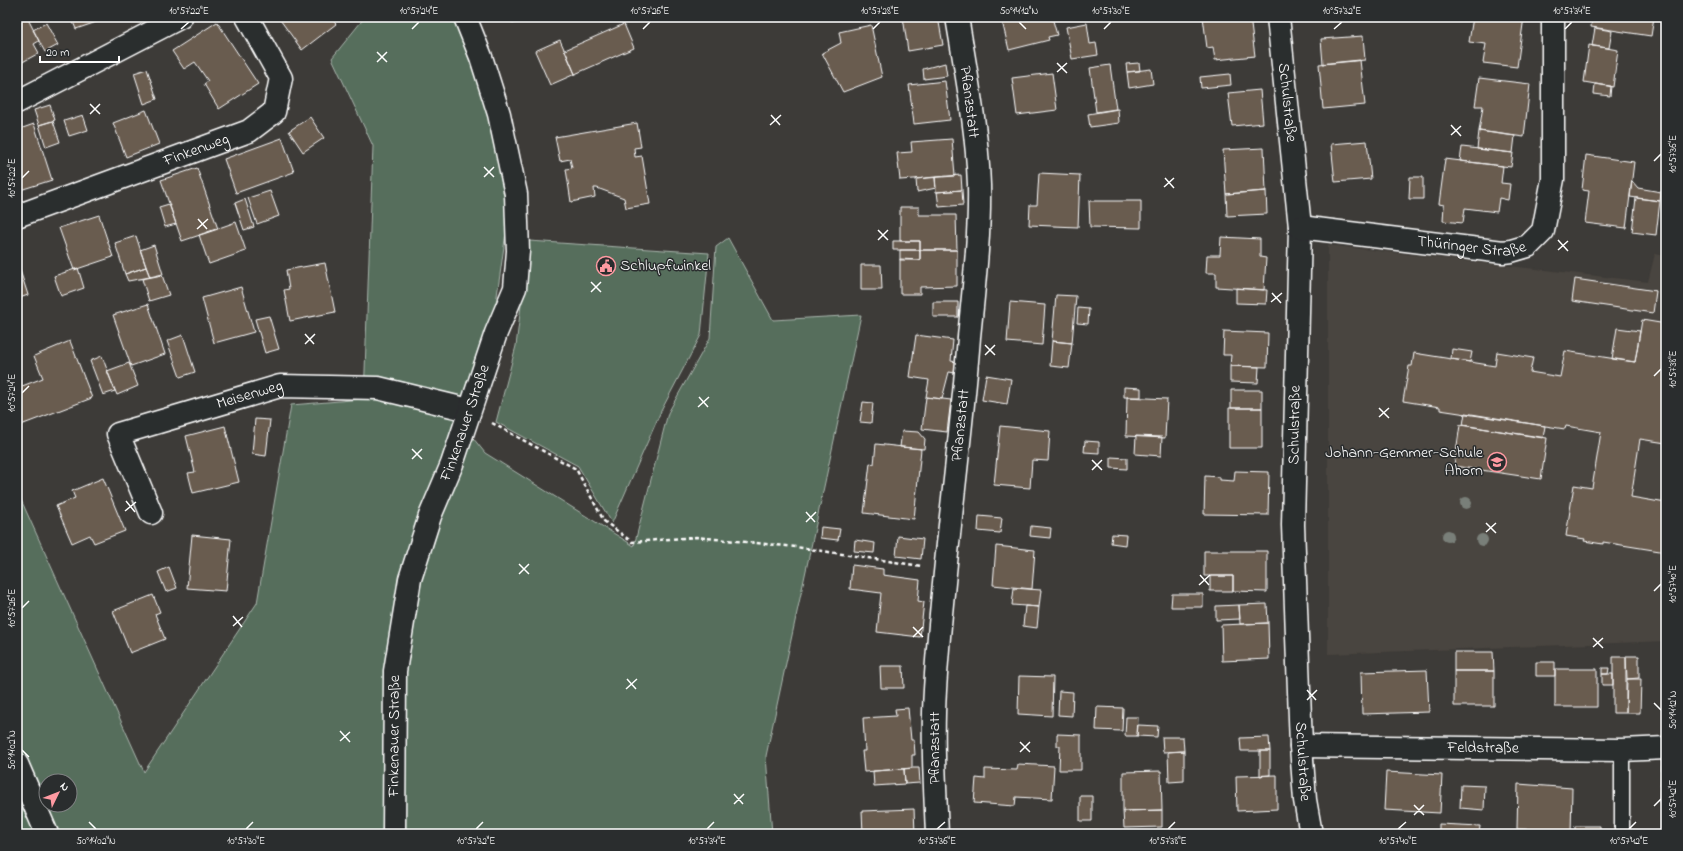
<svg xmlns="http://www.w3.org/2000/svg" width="1683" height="851" viewBox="0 0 1683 851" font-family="'Indie Flower',sans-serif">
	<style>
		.built { fill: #4a453f }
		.green { fill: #566e5c; stroke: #aab6ae; fill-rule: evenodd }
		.building { fill: #695b50; stroke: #fff }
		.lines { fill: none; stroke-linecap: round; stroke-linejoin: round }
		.service-casing { stroke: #fff; stroke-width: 17 }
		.minor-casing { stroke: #fff; stroke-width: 25 }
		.primary-casing { stroke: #fff; stroke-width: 25 }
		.path { stroke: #fff; stroke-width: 2.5; stroke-dasharray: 4 3; stroke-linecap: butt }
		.service { stroke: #2a2d2e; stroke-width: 14 }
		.minor { stroke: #2a2d2e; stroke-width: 22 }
		.primary { stroke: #2a2d2e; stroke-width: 22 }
		.tree { fill: #797f79 }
		.ticks { fill: none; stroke: #fff; stroke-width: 1.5 }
		.labels { text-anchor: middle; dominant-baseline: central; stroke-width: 3; stroke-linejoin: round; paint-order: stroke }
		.street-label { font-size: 16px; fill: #fff; stroke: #2a2d2e }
		.poi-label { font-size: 16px; fill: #fff; stroke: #2a2d2e; text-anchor: start }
		.neatline { fill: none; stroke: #fff; stroke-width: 1.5 }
		.ticks-label { font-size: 10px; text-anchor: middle; fill: #fff }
	</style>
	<rect width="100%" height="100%" fill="#3d3b38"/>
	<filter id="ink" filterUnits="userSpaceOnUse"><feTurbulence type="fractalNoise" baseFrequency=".025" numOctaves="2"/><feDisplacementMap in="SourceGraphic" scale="8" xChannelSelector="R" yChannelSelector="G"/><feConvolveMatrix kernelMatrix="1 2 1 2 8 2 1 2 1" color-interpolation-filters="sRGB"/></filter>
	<g filter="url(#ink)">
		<path class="built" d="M1328,245L1648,282L1655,254L1666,256V641L1328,654Z"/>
		<path class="green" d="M365,17H454L489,114L508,218L491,338L465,428L485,453L634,546L668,413L710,338L716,247L728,238L773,320L861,315L766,756L772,834H17V491L144,772L257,603L291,405L364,399L373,146L332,58ZM46,781H70V805H46Z
			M529,241L709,253L701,335L661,411L612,523L578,466L496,422L516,346Z"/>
		<path class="building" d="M17,17H27L39,41L34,44L39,53L17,65Z
			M71,17H111L76,29Z
			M278,17H330L336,24L302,50Z
			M503,17H527L515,23L505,20Z
			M903,17H938L943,45L908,51Z
			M1001,17H1052L1057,35L1048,37L1049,40L1009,50Z
			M1203,17H1250L1255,56L1215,60L1213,47L1207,48Z
			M1473,17H1524L1517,67L1483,63L1486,44L1469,42Z
			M1592,17H1654L1651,36L1591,27Z
			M217,22L258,84L219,109L204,84L208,81L195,62L184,69L172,51Z
			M46,23L58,45L45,52L33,30Z
			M1087,23L1090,44L1096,43L1098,55L1072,59L1066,27Z
			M624,24L634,48L575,74L565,50Z
			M871,25L882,77L843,92L822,53L841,43L839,32Z
			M1595,28L1612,31L1609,48L1592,46Z
			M1363,36L1365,60L1323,64L1321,39Z
			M560,40L575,74L550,85L535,51Z
			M1589,45L1618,50L1613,87L1584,82Z
			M1360,60L1365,105L1323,109L1319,64Z
			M945,63L947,76L924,79L923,69Z
			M1139,63L1140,71L1127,72L1126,64Z
			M1110,65L1116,109L1096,112L1090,68Z
			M147,69L157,99L144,104L134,73Z
			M1151,69L1153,84L1129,88L1127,72Z
			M1052,73L1057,110L1017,115L1012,78Z
			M1230,74L1231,85L1201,88L1200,77Z
			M1479,78L1530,84L1524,137L1479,131L1483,106H1475Z
			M945,81L950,120L914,124L909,85Z
			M1595,84L1611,86L1610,96L1594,94Z
			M1260,90L1263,123L1232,126L1228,93Z
			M50,105L55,120L39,125L34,110Z
			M1118,109L1119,123L1090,127L1088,114Z
			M146,110L159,144L126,157L113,123Z
			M83,115L88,130L69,136L64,121Z
			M310,117L324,138L303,152L289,131Z
			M53,121L60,142L46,147L39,125Z
			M637,123L641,147L634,148L635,157L642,156L650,204L626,208L624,198L597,188H594L595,197L571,202L566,169L572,168L570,159L560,161L555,137Z
			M34,124L52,180L17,191V130Z
			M1479,131L1515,136L1513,153L1477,149Z
			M282,138L294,172L236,193L224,159Z
			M952,139L955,176L900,180L897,153L912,152L911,142Z
			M1367,141L1371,179L1335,182L1331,144Z
			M1462,147L1513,153L1511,167L1460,161Z
			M1264,148L1266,191L1226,194L1223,150Z
			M1586,155L1634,162L1626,228L1585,223L1589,191L1582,190Z
			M1445,159L1503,166L1501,183L1510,184L1508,200L1499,198L1497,212L1465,208L1463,223L1443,221L1444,205L1439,204Z
			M197,168L218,229L182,241L161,180Z
			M1039,173L1080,175L1078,227L1029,225L1030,205H1037Z
			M961,175L962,190L936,192L935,177Z
			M935,177L936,188L917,192L916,179Z
			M1410,177H1423V199H1409Z
			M1632,181L1638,188L1661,192L1660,201L1630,197Z
			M962,190L963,205L939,207L937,192Z
			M270,191L279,216L257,224L248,198Z
			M1266,191L1267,214L1227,216L1226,194Z
			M1636,198L1660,201L1656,235L1632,232Z
			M245,199L254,227L244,230L235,203Z
			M1089,201H1141V228L1090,227Z
			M169,204L176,224L165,227L159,207Z
			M900,207H919V215H956L957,250H920V241H900Z
			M99,215L113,257L74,270L59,228Z
			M236,222L246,251L209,264L199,235Z
			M136,236L146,267L125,274L115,243Z
			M1221,237L1260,239V257L1266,258L1264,290L1216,287V273H1206L1207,255H1220Z
			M893,241H920V250H893Z
			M154,245L163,274L150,277L140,250Z
			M900,250H920V260H900Z
			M920,250H957V286L920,287V294H900V259L920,260Z
			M17,261L28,295L17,299Z
			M325,263L335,312L290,321L284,290L289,289L286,270Z
			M861,265H881L882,290H861Z
			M146,267L150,277L128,281L125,274Z
			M78,268L84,288L61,296L54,276Z
			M162,275L169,295L149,301L142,279Z
			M1575,279L1656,291L1653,313L1572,301Z
			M241,287L254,332L214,343L202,298Z
			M1236,288L1267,290L1266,304L1236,303Z
			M1056,295L1076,296L1072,343L1052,341Z
			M933,302H958V317H933Z
			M1010,302L1045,305L1042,345L1007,342Z
			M148,304L165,354L131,366L113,315Z
			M1078,308L1089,309L1088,324L1077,323Z
			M269,316L279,349L265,353L255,319Z
			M1642,320L1666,324V443L1640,439L1631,497L1666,503V552L1603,542V544L1584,541L1585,539L1566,536L1574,485L1592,488L1601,432L1566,426L1565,429L1440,410V407L1403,401L1409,366H1412L1414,353L1495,366L1497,352L1533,358L1530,372L1560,377L1565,351L1635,362Z
			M1617,328L1640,331L1635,362L1612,359Z
			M1224,331L1268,333L1267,367L1230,366L1231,355H1223Z
			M183,335L195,372L180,377L167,341Z
			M916,335L953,340L951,361L957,362L955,373L949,372L942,399L926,397L929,380L910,377Z
			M70,341L92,398L21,425L17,416V388L43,378L34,356Z
			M1052,341L1072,343L1069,368L1050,366Z
			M1452,349L1472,352L1470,362L1451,359Z
			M102,356L115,391L103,395L90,361Z
			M129,363L138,386L117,395L107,371Z
			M1230,366L1259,367L1258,383L1230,382Z
			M986,375L1011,379L1007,404L982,400Z
			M1124,387L1141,388V397H1124Z
			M1231,390H1262V408H1231Z
			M926,397L951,400L947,432L922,429Z
			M1127,397L1167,399L1165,438L1126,436Z
			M863,402L873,403L871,423L860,422Z
			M1229,408H1262V448H1229Z
			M1465,413L1545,426L1543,438L1463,425Z
			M255,419L270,420L266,456L252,454Z
			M1460,425L1547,438L1541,479L1454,466Z
			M225,426L239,482L193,493L188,473L195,472L186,436Z
			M1000,426L1050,431L1048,461L1032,460L1030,488L994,485Z
			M902,431L919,432L925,439L924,449L900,447Z
			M1136,436L1162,437L1161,456L1135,454Z
			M1085,441L1099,442V453L1084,452Z
			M876,444L921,449L914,519L864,513L870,463L874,464Z
			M1111,457L1127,458V469L1111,468Z
			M1235,471L1269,472L1268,515L1204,514L1205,476L1220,477V480L1234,481Z
			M103,478L125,531L94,543L90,535L72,543L56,506L75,498L72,491Z
			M979,516L1002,518L1000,533L978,531Z
			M1031,526L1051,528L1050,538L1030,536Z
			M821,527L840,529L838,540L820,538Z
			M1112,534L1126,535L1125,545L1111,543Z
			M192,535L231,539L226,591L187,588Z
			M898,536L923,539L921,559L896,556Z
			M855,540L875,543L874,553L854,551Z
			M996,546L1035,550L1032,589L993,585Z
			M1204,551H1267V592L1233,591V576H1204Z
			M852,565L883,569V575L920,580L918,601L924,602L920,637L877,632L881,593L850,589Z
			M169,567L177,588L166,592L158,572Z
			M1210,576H1233V591H1210Z
			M1014,588L1041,590L1039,607L1012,605Z
			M1172,594H1203V607H1171Z
			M153,595L160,612L155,614L165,639L130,653L113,611Z
			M1267,604L1268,623L1240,624L1239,605Z
			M1239,605L1240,619L1216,620V606Z
			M1025,606L1039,607L1037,628L1023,626Z
			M1268,623L1269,659L1222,661L1221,625Z
			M1454,652H1493L1494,671H1454Z
			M1626,656H1639V678L1627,679Z
			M1613,657H1626V713H1613Z
			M1536,662H1555V676H1536Z
			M880,666H903L904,688H881Z
			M1602,668H1609L1608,674H1602Z
			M1555,669H1597V707H1555Z
			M1427,670L1429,712L1362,714L1361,672Z
			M1454,671H1494V706H1454Z
			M1602,674H1613V685H1602Z
			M1019,676L1053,677L1052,716L1018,714Z
			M1627,679H1641L1640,713H1626Z
			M1059,691L1073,692L1072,716L1058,715Z
			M1097,707L1123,708L1122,731L1096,730Z
			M908,708L911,740H914L915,755H912V768L864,772L862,751H865L863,718L896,716L895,709Z
			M1126,717H1138L1137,736H1125Z
			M1138,725L1158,726L1157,737L1137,736Z
			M1057,734L1081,735V770H1059L1060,746H1057Z
			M1162,737H1183L1184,751L1163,752Z
			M1269,737L1270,751H1241L1240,738Z
			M1184,751V781L1169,782L1168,752Z
			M1260,751H1270V775L1260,776Z
			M1018,764L1054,766L1052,799L1016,797L1015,806L974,803L976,778L985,779V769L1017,770Z
			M1662,766H1666V802H1659Z
			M912,768H919L920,783L905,784L904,769Z
			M904,769L905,784L874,786L873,771Z
			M1161,771L1162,810L1123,811V772Z
			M1386,772L1442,775L1440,813L1384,810Z
			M1277,775V809L1237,811L1236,776Z
			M1518,784L1572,788L1571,834L1546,833L1547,830L1517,829Z
			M1461,785L1485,786L1484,810L1460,808Z
			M1080,796H1092V821H1080Z
			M914,809L915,834H863L862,811Z
			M1162,810V827L1124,828L1123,811Z
			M1439,824L1480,826L1479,834H1439Z
			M1575,826H1600V834H1575Z"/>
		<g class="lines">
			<defs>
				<path id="service" d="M1622,750V834"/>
				<g id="minor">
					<path id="s1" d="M1278,17L1300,227L1293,525L1301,746L1305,800L1311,834"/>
					<path d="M17,102L181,17"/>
					<path id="s2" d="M17,216L249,131L274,112L281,78L247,17"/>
					<path id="s3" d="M1300,227L1503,252L1511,251L1528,246L1543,231L1553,179V17"/>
					<path id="s4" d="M151,513L118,434L280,386L378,388L469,410"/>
					<path id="s5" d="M1301,746L1622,750L1666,748"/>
					<path id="s6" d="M394,834L395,671L410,579L430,516L452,464L496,333L515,288L518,251L516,194L499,114L481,57L465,17"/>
					<path id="s7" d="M937,834C935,786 932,738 935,690C942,572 960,455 969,337C974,286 980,235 979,185C977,128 966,72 957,17"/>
				</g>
				<path id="primary" d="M17,764L47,834"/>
			</defs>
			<use href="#service" class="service-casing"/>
			<use href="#minor" class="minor-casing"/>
			<use href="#primary" class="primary-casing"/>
			<path class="path" d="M492,423L576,469L604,521L632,542L696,537L796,547L921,566"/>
			<use href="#service" class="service"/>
			<use href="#minor" class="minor"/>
			<use href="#primary" class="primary"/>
		</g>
		<g class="tree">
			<circle cx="1466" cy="503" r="6"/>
			<circle cx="1448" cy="536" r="6"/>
			<circle cx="1482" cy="540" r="6"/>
		</g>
	</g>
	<path class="ticks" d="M1019,22L1026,29M181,29L189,22M412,29L419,22M643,29L650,22M873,29L880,22M1104,29L1111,22M1334,29L1342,22M1565,29L1572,22M377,52L387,62M377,62L387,52M1057,63L1067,73M1057,72L1067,63M90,104L100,114M90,114L100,104M771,115L780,125M770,125L781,115M1451,125L1461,136M1451,135L1461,126M1654,161L1661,154M484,167L494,177M484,177L494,167M22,178L29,171M1165,178L1174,188M1164,187L1174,178M198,219L207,229M197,229L208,219M878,230L888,240M878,240L888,230M1558,240L1568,251M1558,250L1568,241M591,282L601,292M591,292L601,282M1272,293L1281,303M1271,302L1282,293M305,334L314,344M305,344L315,334M985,345L995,355M985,355L995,345M1654,376L1661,369M22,393L29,386M699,397L708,407M698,407L709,397M1379,408L1389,418M1379,417L1389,408M412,449L422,459M412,459L422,449M1092,460L1102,470M1092,470L1102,460M126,501L135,512M125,511L136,502M806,512L815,522M806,522L816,512M1486,523L1496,533M1486,532L1496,523M519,564L529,574M519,574L529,564M1200,575L1209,585M1199,585L1210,575M1654,591L1661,584M22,608L29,601M233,616L242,627M233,626L243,617M913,627L923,637M913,637L923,627M1593,638L1603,648M1593,647L1603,638M627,679L636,689M626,689L637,679M1307,690L1316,700M1307,700L1317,690M1654,703L1661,710M340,731L350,742M340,741L350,732M1020,742L1030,752M22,750L29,757M1020,752L1030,742M734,794L743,804M734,804L744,794M1414,805L1424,815M1654,806L1661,799M1414,815L1424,805M89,822L96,829M246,829L253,822M476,829L483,822M707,829L714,822M937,829L945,822M1168,829L1175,822M1398,829L1406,822M1629,829L1636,822"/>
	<defs>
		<symbol id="civic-ring" viewBox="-11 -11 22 22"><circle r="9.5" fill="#2a2d2e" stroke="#ff9aa2" stroke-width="1.5"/><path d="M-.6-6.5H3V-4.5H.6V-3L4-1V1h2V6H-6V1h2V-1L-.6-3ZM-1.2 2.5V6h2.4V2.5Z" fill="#ff9aa2"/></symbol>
		<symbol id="school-ring" viewBox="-11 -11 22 22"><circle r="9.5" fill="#2a2d2e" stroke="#ff9aa2" stroke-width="1.5"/><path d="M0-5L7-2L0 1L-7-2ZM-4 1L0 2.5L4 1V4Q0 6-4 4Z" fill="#ff9aa2"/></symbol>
	</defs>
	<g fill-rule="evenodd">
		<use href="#civic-ring" x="595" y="255" width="22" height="22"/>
		<use href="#school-ring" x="1486" y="451" width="22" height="22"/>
	</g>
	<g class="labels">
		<g class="street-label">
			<text transform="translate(969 102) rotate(83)">Pflanzstatt</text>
			<text stroke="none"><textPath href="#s1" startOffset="86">Schulstraße</textPath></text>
			<text stroke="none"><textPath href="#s2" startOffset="191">Finkenweg</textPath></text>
			<text stroke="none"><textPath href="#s3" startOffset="173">Thüringer Straße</textPath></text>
			<text stroke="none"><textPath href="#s4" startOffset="223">Meisenweg</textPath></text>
			<text stroke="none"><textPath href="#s6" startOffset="422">Finkenauer Straße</textPath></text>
			<text stroke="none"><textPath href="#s7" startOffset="410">Pflanzstatt</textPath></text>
			<text transform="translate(1295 425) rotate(-89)">Schulstraße</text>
			<text stroke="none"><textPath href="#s6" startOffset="98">Finkenauer Straße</textPath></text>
			<text transform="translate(935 748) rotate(-90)">Pflanzstatt</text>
			<text stroke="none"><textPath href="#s5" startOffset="182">Feldstraße</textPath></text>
			<text stroke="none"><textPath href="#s1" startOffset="746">Schulstraße</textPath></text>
		</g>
		<g class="poi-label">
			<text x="620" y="266">Schlupfwinkel</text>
			<text x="1483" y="453" text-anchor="end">Johann-Gemmer-Schule<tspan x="1483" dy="18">Ahorn</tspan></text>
		</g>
	</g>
	<rect width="1683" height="851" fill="none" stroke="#2a2d2e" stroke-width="44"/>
	<g transform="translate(58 793) rotate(47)"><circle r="19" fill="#2a2d2e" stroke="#7f8182"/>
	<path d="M0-3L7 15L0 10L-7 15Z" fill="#ff9aa2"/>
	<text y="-6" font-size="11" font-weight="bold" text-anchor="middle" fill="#ffffff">N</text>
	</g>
	<path d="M40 56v6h79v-6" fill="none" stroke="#ffffff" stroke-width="2"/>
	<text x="46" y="56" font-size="12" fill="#ffffff" stroke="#2a2d2e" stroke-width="3" paint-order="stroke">20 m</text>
	<rect x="22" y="22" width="1639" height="807" class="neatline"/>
	<g class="ticks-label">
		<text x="189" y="14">10°57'22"E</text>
		<text x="419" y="14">10°57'24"E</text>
		<text x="650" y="14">10°57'26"E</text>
		<text x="880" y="14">10°57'28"E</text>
		<text x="1019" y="14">50°14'12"N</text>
		<text x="1111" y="14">10°57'30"E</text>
		<text x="1342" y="14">10°57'32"E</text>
		<text x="1572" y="14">10°57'34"E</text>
		<text transform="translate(1672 154) rotate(-90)" y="4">10°57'36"E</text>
		<text transform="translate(11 178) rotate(-90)" y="4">10°57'22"E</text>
		<text transform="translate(1672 369) rotate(-90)" y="4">10°57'38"E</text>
		<text transform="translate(11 393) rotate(-90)" y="4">10°57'24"E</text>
		<text transform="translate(1672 584) rotate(-90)" y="4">10°57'40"E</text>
		<text transform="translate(11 608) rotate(-90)" y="4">10°57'26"E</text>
		<text transform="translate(1672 710) rotate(-90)" y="4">50°14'12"N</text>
		<text transform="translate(11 750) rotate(-90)" y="4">50°14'02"N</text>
		<text transform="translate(1672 799) rotate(-90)" y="4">10°57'42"E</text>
		<text x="96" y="844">50°14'02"N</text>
		<text x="246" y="844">10°57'30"E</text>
		<text x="476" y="844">10°57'32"E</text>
		<text x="707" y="844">10°57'34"E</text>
		<text x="937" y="844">10°57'36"E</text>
		<text x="1168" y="844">10°57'38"E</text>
		<text x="1398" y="844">10°57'40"E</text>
		<text x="1629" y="844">10°57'42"E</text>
	</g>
</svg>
